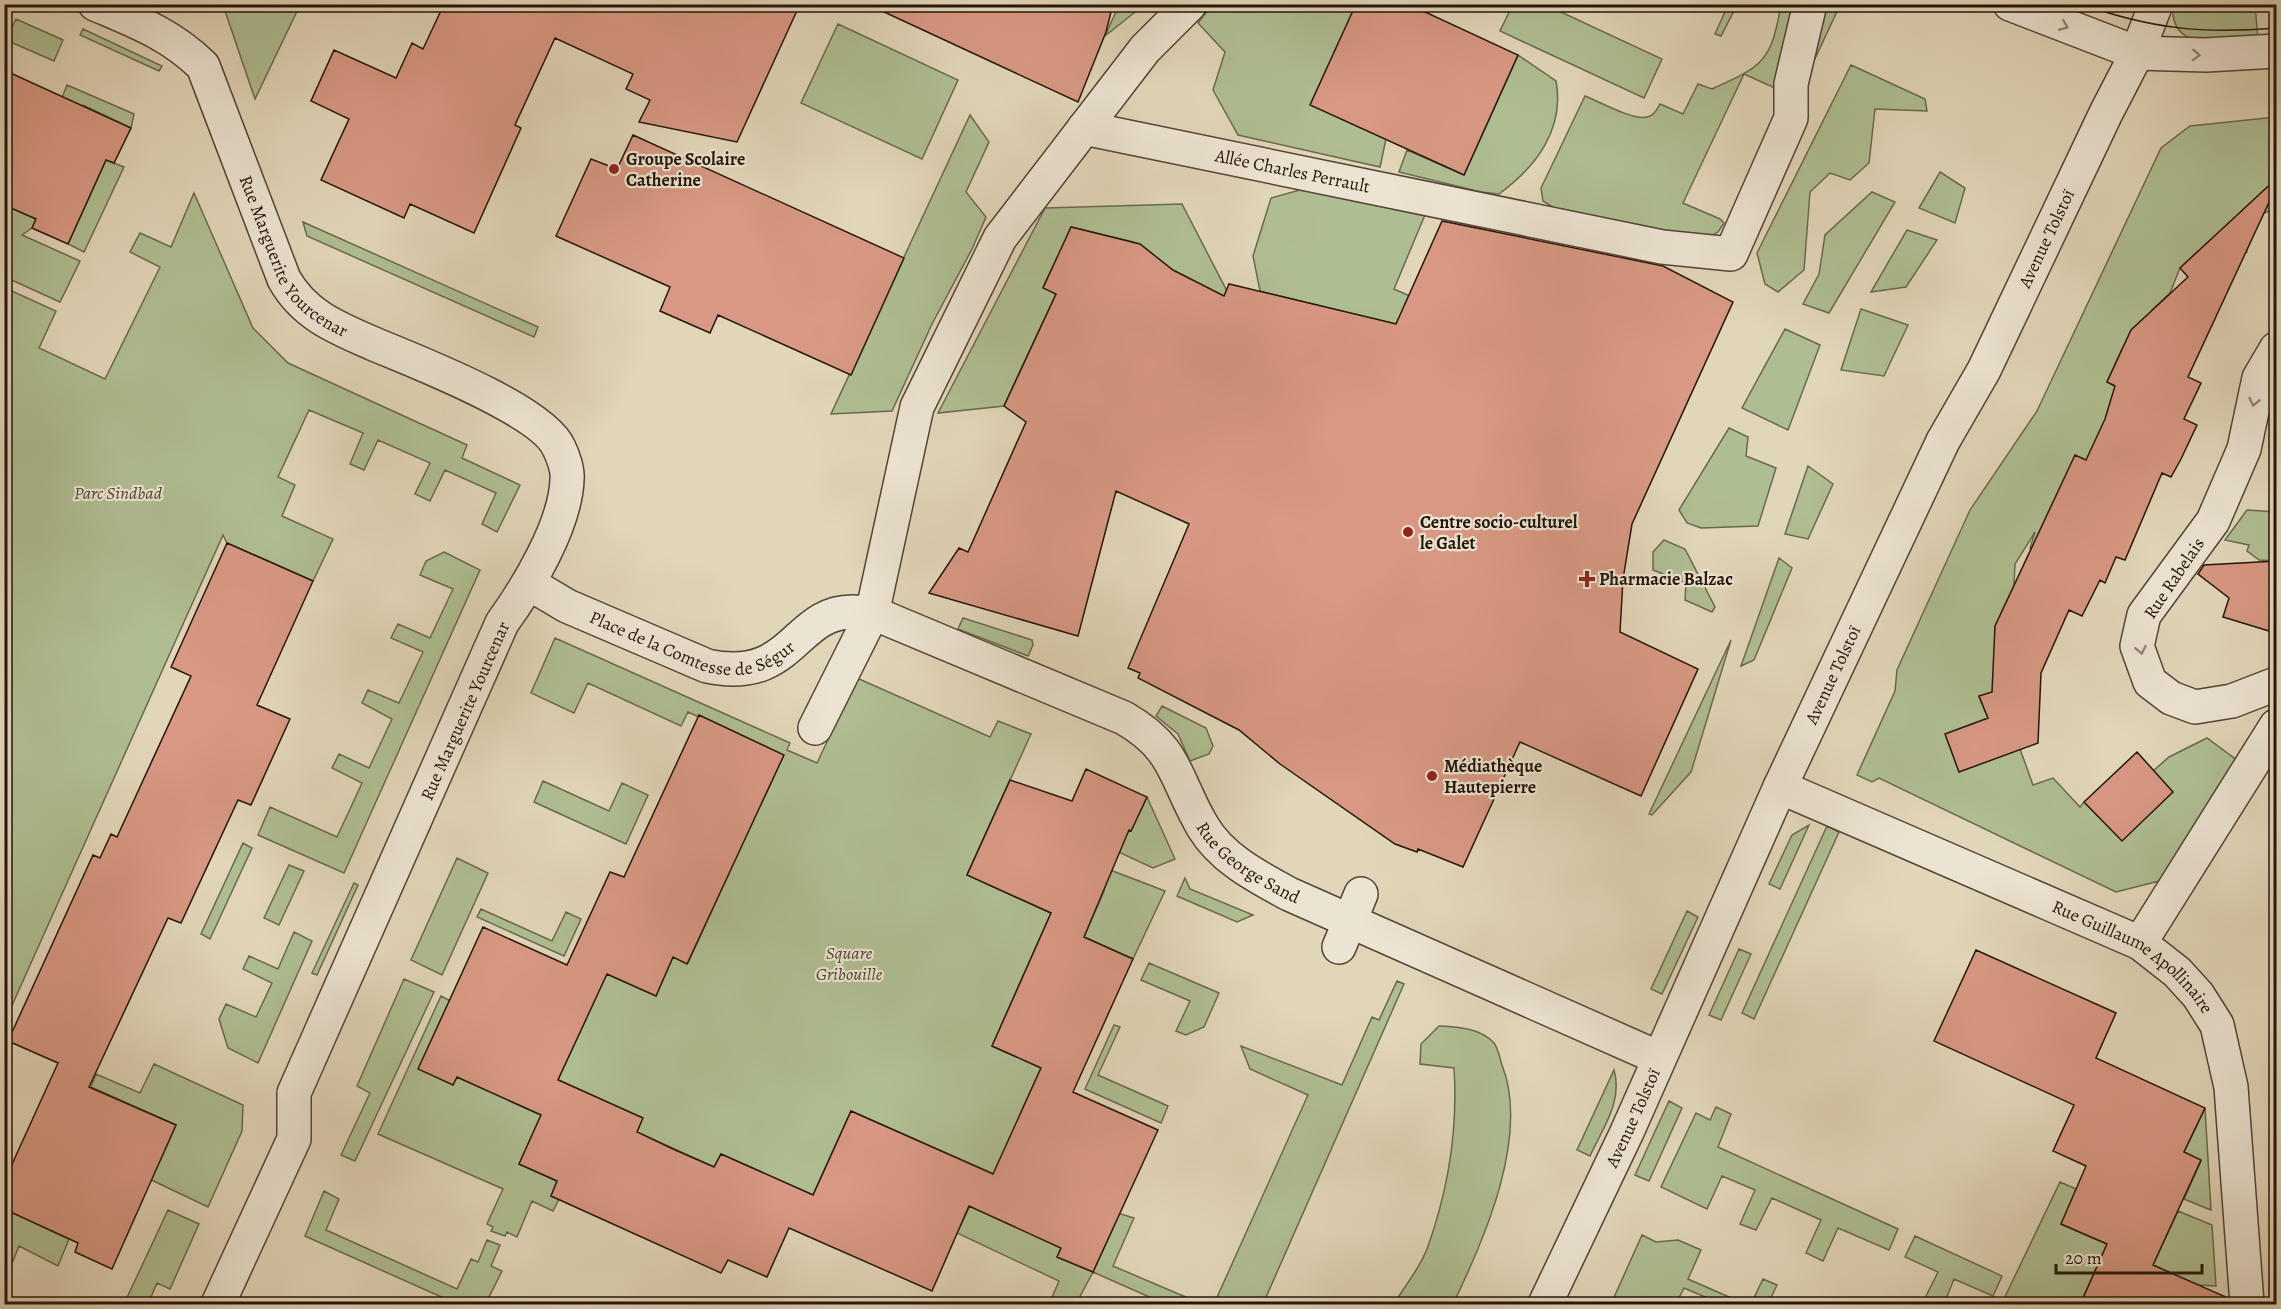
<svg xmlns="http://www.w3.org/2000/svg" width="2281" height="1309" viewBox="0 0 2281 1309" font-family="Alegreya,serif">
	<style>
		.green { fill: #afbe92; stroke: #6a694e; stroke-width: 1.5 }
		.building { fill: #d89883; stroke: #24140a; stroke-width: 1.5 }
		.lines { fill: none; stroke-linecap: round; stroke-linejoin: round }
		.pedestrian-casing { stroke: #544436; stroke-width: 36 }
		.minor-casing { stroke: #544436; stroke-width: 36 }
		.tertiary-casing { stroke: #544436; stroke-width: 36 }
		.pedestrian { stroke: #ece4d2; stroke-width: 33 }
		.minor { stroke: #ece4d2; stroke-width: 33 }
		.tertiary { stroke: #ece4d2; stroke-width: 33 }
		.tram { stroke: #24140a; stroke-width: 1.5 }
		.oneway { stroke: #928678 }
		.poi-dot { fill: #8f2418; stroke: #ece4d2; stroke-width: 2 }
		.labels { text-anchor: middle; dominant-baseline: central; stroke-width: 4.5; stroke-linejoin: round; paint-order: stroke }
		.poi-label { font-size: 18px; font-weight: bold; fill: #24140a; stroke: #ece4d2; text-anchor: start }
		.street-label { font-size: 18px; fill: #24140a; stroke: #ece4d2 }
		.park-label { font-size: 18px; font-style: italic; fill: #4e4733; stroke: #ece4d2 }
	</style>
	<rect width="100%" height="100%" fill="#e2d6b9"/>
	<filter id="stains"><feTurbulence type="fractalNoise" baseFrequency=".00333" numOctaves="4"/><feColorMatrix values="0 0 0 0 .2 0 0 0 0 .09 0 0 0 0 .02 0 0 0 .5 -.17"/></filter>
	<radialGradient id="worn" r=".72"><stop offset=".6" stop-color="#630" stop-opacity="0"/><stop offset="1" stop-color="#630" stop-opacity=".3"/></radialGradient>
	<path class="green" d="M1119,4L1144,5L1105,36L1119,5Z
		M1337,4L1353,12L1386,139L1380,167L1238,135L1213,90L1225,52L1198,23L1212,5Z
		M1513,4L1546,5L1662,59L1644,98L1500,31Z
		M222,5H300L255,99L223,5Z
		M1728,5H1737L1721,36L1715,34Z
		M1781,5H1801L1777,89L1744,74L1683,203L1720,219L1724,223L1718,232L1706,239L1554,208L1543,201L1541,188L1585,96C1598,101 1634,121 1647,117C1654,116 1657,109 1660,104L1683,114L1698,84L1712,89C1763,66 1771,62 1781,5Z
		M1816,5H1840L1806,78Z
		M2173,5H2255L2258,39C2225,41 2169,54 2173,5Z
		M16,19L63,40L54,61L6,40Z
		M838,24L958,80L922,159L801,103Z
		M83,29L162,66L159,71L80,35Z
		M1518,55L1556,81C1565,129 1536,167 1499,194L1481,192L1399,172L1407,150L1464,175Z
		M1851,65L1925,99L1927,111L1875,109L1869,163L1850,180L1830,173L1810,192L1804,270L1778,292L1765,284L1757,253Z
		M67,85L134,114L131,128L83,105L79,114L59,105Z
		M970,115L989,142L966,192L986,217L972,249L932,324L892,411L831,414Z
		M2276,117V215L2272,210L2238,223L2247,252L2212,266L2198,251L2180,268L2170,293L2152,310L2166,324L2122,349L2107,382L2129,394L2044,554L2030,548L2035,532L2015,564L2014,584L2031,592L1995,627L1998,690L1979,697L1988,718L2020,749L2033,785L2053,778L2080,807L2084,802L2153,771L2169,757L2207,738L2238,761L2163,880L2116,892L1879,778L1872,782L1857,775L1895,691L1897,670L1970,510L2037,411L2161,148L2190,126Z
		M106,160L124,167L84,252L68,244Z
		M1940,172L1965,188L1955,223L1919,208Z
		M1328,182L1427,210L1394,289L1410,296L1396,324L1260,291L1253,256L1271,198Z
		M1872,192L1895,202L1829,313L1803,304L1819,274L1825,235Z
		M194,193L253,328L288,363L467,445L462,458L520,485L497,532L482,524L496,493L445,470L430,501L415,494L430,463L378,440L364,470L350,464L363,433L309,410L278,477L295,485L282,516L333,539L313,581L227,543L223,535L5,1021V288L56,311L39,348L105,379L160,267L130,252L140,233L171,247Z
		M1182,204L1229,295L1207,333L1133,242L1072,227L1043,287L1056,294L1004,406L938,413L1045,208Z
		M5,205L36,219L32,228L22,235L80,261L60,302L5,277Z
		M303,222L538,327L534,337L307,236Z
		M1907,230L1937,240L1906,287L1871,292Z
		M1861,309L1908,325L1884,376L1841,370Z
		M1785,329L1820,345L1788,430L1742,408Z
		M1729,428L1748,437L1746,456L1776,468L1758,526L1701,528L1687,523L1679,510Z
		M1808,466L1833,484L1808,539L1785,534Z
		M2247,510L2276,512V561L2259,560L2247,551L2249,545L2225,540Z
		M1664,540L1685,549L1715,607L1712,612L1685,600L1686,583L1653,570V552Z
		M444,552L480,570L344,873L258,835L270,807L337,837L362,783L332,768L339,754L369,768L392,719L362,703L368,690L399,703L423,652L391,638L398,624L430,638L453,589L420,575L426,561Z
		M1779,558L1792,568L1754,660L1741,666Z
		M963,618L1032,640L1033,645L1028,656L958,629Z
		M555,638L790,743L787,750L817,763L857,678L990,737L998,721L1031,734L967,875L1051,913L992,1046L1041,1068L1020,1114L1003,1178L851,1111L813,1195L721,1154L714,1167L637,1132L642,1118L548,1075L607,974L656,996L673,957L688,963L783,755L688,712L681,726L588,683L574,713L531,693Z
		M1731,640L1691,772L1652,815L1649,814Z
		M1162,706L1206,728L1213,746L1209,754L1190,761L1178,734L1156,716Z
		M543,781L609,811L622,783L648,795L626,844L534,802Z
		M1147,797L1175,859L1153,868L1112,849L1122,828L1131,831Z
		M1809,825L1780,889L1769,884L1792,835Z
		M1827,826L1839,832L1754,1019L1742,1013Z
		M243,843L252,848L210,939L201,934Z
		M457,858L488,873L442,975L411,960Z
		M289,865L304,871L279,925L264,918Z
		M1105,868L1165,891L1133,959L1084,937L1104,891Z
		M1185,878L1190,889L1253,915L1237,922L1177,896Z
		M354,883L358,885L317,975L312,973Z
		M481,909L552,941L566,912L581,919L564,956L477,917Z
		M1687,911L1698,917L1662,994L1651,989Z
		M294,932L312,941L258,1063L228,1048L219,1019L226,1004L256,1017L272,983L243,969L249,956L278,969Z
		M1739,949L1751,954L1721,1020L1709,1015Z
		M1149,963L1219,993L1204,1027L1186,1035L1176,1031L1190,1001L1141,980Z
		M404,979L434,992L355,1161L341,1155L370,1093L357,1086Z
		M1397,981L1404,984L1263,1304H1214L1308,1095L1250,1069L1241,1046L1342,1085L1372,1017L1379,1020Z
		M441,996L458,1005L453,1085L457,1077L541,1115L519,1164L557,1181L551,1196L559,1199L553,1211L532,1201L517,1237L507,1232L505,1236L491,1231L493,1227L487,1224L503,1189L378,1134Z
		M1114,1025L1120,1027L1098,1075L1168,1106L1161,1123L1085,1089Z
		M1439,1026C1458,1027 1480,1028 1494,1043C1498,1048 1500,1059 1502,1065C1530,1136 1484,1240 1453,1304H1394C1404,1287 1420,1268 1427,1249C1448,1191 1458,1129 1454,1068L1420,1064L1421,1044Z
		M154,1064L243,1105L242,1131L208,1207L141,1175L160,1161L176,1125L91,1087L96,1074L140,1093Z
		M1614,1070C1623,1101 1603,1128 1590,1156L1577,1150Z
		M1669,1101L1682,1108L1649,1181L1635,1175Z
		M1716,1107L1731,1114L1718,1147L1898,1229L1889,1250L1838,1228L1823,1261L1806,1253L1821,1220L1772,1198L1756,1230L1740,1224L1755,1190L1722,1176L1707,1209L1661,1187L1696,1113L1710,1120Z
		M2205,1108L2211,1210L2184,1199L2201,1161L2184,1152Z
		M2060,1182L2076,1189L2061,1224L2107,1244L2080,1304L2002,1303Z
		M324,1191L339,1199L326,1230L457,1289L471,1259L478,1262L487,1240L500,1245L491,1266L502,1271L486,1303L488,1304H457L305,1236Z
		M970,1206L1061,1248L1057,1257L1093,1272L1114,1226L1111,1211L1134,1218L1113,1266L1202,1304H1165L1093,1272L1076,1304H1049L1059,1281L957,1233Z
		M5,1209L69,1239L58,1266L19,1246L5,1281Z
		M168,1210L199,1224L170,1289L157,1283L148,1304H124Z
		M2178,1211L2212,1225L2216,1286L2198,1285L2153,1265Z
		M1642,1235L1656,1242L1678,1240L1701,1250L1688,1279L1745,1304H1716L1717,1302L1684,1288L1676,1304H1611Z
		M1915,1236L2002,1276L1993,1296L1954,1279L1944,1304H1922L1938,1272L1905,1257Z
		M1763,1279L1777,1285L1768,1304H1751Z"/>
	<path class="building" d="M444,4H800L737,142L639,122L650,100L626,89L633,74L555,38L515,125L521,128L474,233L410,204L404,218L321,180L349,119L311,101L334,50L396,78L412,43L423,49Z
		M867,4H1113L1106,32L1078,102Z
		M1356,4H1408L1518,55L1464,175L1310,105Z
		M4,70L131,128L114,163L106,160L68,244L32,228L36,219L4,205Z
		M633,135L904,258L851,375L718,315L710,333L660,311L670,287L556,236L591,159L617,169Z
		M2277,178V185L2188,377L2201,383L2184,419L2197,425L2181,459L2171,477L2162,473L2125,560L2116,557L2105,583L2100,580L2082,616L2069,610L2041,673L2038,743L1959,772L1945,734L1988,718L1979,696L1992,692L1995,626L2075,455L2086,460L2105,419L2115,386L2107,382L2131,330L2188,277L2180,268Z
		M1442,221L1663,266L1733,302L1632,524L1623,579L1620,632L1698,669L1641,796L1520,742L1463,867L1418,849L1417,852L1395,844L1280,764L1239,730L1138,678L1140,673L1128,668L1189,524L1116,491L1078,636L929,593L959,548L968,552L1026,422L1004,406L1056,294L1043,288L1071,227L1140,244L1173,270L1224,296L1229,284L1396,324Z
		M227,543L313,581L257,705L290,719L251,805L238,800L181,923L168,918L89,1087L176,1125L112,1269L75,1252L78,1243L4,1209V1182L58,1063L8,1041L93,855L100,858L111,834L117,837L191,676L171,667Z
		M2277,561V605L2269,631L2223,617L2229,598L2198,574L2204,565Z
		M699,715L784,755L687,964L673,957L656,996L607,974L558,1080L643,1118L637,1132L673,1149L714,1167L721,1154L813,1195L851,1111L993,1174L1041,1068L992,1046L1051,913L967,875L1010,780L1072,801L1086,769L1147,797L1131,831L1129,830L1084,937L1133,959L1073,1092L1158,1130L1093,1272L1057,1257L1061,1248L969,1206L932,1291L789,1228L767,1277L728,1260L721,1273L551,1196L557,1181L519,1164L541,1115L457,1077L453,1085L418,1069L483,927L567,965L610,872L624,877Z
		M2137,752L2173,792L2122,841L2084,802Z
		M1976,950L2116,1013L2096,1058L2205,1108L2184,1152L2201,1160L2153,1265L2228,1298V1305H2080L2107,1244L2061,1224L2086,1166L2053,1151L2074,1105L1934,1041Z"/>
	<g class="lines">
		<defs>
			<g id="pedestrian">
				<path id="s1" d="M1084,128L1662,247L1731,254L1791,118V84L1810,4"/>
				<path d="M815,728L872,614L917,407L1000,238L1145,49L1190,4"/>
				<path d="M1339,947L1361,894"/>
			</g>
			<g id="minor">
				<path id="s2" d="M95,4C137,22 170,34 203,66L284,279C304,315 337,328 374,344C414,361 543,410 559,448C563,456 568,470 567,479C566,524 528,587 502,623L294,1093V1139L218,1304"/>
				<path d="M2276,349L2259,378L2244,449L2213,521L2144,615L2137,646L2150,682L2171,698L2195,707L2232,701L2276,684"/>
				<path id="s3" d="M530,584L567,606L707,666C793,685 794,611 853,612C863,612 875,615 885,618L1124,718C1178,749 1174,778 1203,827C1222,859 1258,877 1289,894L1659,1058"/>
				<path id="s4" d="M1780,787L2140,943L2177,972L2198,995L2217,1025L2231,1087L2247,1304"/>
				<path d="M2140,943L2276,726"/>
			</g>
			<g id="tertiary">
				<path d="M2010,4L2137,53L2206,55L2276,51"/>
				<path id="s5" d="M1545,1304L1627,1132L1780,787L1943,441L1984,370L2106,113L2137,53L2156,4"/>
			</g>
		</defs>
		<use href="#pedestrian" class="pedestrian-casing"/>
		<use href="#minor" class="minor-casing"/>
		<use href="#tertiary" class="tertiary-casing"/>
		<use href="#pedestrian" class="pedestrian"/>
		<use href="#minor" class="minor"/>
		<use href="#tertiary" class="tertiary"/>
		<path class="tram" d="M2081,4C2152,29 2202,34 2276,28"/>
	</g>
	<defs><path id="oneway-chevron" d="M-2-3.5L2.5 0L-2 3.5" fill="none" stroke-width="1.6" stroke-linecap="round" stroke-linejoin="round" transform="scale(1.5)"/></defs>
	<g class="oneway">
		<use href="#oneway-chevron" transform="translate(2064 26) rotate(22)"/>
		<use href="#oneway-chevron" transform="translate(2196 55) rotate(2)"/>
		<use href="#oneway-chevron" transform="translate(2254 402) rotate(102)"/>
		<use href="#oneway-chevron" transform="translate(2141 650) rotate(79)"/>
	</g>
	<g class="poi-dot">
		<circle cx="614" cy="169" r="6"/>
		<circle cx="1408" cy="532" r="6"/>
		<path d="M1584 570h6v6h6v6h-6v6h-6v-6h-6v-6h6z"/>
		<circle cx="1432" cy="776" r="6"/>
	</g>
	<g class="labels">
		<g class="poi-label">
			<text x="626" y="159">Groupe Scolaire<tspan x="626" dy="21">Catherine</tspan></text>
			<text x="1420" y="522">Centre socio-culturel<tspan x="1420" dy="21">le Galet</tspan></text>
			<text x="1599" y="579">Pharmacie Balzac</text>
			<text x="1444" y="766">Médiathèque<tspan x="1444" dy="21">Hautepierre</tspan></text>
		</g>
		<g class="street-label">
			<text stroke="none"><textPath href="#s1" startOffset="213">Allée Charles Perrault</textPath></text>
			<text stroke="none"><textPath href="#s5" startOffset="1178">Avenue Tolstoï</textPath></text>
			<text stroke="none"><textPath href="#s2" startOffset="340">Rue Marguerite Yourcenar</textPath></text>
			<text transform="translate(2174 578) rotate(-56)">Rue Rabelais</text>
			<text stroke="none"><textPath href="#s3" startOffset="178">Place de la Comtesse de Ségur</textPath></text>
			<text stroke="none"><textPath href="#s5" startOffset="692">Avenue Tolstoï</textPath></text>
			<text transform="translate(465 711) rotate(-66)">Rue Marguerite Yourcenar</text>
			<text stroke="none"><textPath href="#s3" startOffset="846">Rue George Sand</textPath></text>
			<text stroke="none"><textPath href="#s4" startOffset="394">Rue Guillaume Apollinaire</textPath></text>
			<text stroke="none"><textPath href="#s5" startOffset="206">Avenue Tolstoï</textPath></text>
		</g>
		<g class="park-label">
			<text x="118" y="493">Parc Sindbad</text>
			<text x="849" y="953">Square<tspan x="849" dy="21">Gribouille</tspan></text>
		</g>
	</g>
	<rect width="2281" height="1309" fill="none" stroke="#e2d6b9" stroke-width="24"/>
	<rect x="6" y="6" width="2269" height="1297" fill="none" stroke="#24140a" stroke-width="3"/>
	<rect x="12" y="12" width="2257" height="1285" fill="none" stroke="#24140a" stroke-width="1.5"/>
	<path d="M2056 1264v9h146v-9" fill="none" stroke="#24140a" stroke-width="3"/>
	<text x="2065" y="1264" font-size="18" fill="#24140a" stroke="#ece4d2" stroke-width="4.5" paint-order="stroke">20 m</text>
	<rect width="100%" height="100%" filter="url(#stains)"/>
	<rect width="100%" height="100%" fill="url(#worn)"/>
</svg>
